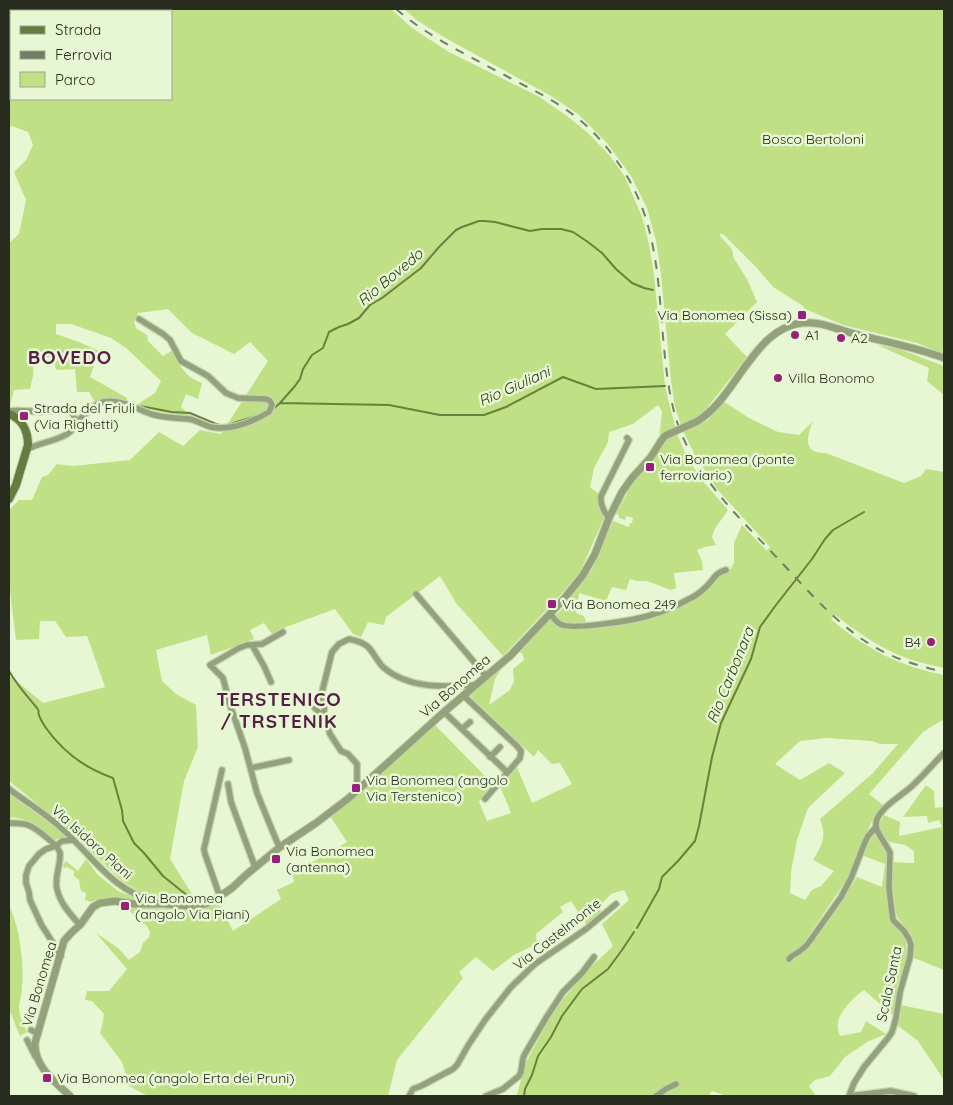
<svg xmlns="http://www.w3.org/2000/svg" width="953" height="1105" viewBox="0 0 953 1105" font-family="Quicksand,sans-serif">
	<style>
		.green { fill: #bfe085; fill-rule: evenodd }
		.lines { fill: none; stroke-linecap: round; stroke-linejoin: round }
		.stream { stroke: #69813b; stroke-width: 2 }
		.minor-casing { stroke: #c5d2b2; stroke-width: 8 }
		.tertiary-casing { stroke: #c5d2b2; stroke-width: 9 }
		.secondary-casing { stroke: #c5d2b2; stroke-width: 10 }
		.minor { stroke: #93a27b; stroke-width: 5.5 }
		.tertiary { stroke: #93a27b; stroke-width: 7 }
		.secondary { stroke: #677b41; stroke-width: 8 }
		.rail { stroke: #737c66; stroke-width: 2; stroke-dasharray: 9 9; stroke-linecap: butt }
		.tertiary-bridge-casing { stroke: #c5d2b2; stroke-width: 9; stroke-linecap: butt }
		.tertiary-bridge { stroke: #93a27b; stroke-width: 7 }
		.poi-dot { fill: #96207c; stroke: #e8f7d3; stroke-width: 2 }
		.labels { text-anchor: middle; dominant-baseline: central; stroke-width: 5; stroke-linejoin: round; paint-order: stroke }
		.park-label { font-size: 14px; fill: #243008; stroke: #e8f7d3 }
		.poi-label { font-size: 14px; fill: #272c1e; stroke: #e8f7d3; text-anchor: start }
		.street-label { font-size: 14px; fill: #272c1e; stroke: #e8f7d3 }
		.water-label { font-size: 15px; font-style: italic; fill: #2b3811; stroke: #e8f7d3 }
		.district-label { font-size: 19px; font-weight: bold; letter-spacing: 1px; fill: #561d47; stroke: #e8f7d3 }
	</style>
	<rect width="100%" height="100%" fill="#e8f7d3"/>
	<path class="green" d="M9,9H391L412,28L449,52L538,96L567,116L588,133L610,156L625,177L642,217L649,244L654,275L665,386L670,407L677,434L687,457L701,479L728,510L714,530L712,537L716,545L705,547L697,550L702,561L703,570L674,573L676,588L671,590L647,581H637L630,579L626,590L612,587L606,601L579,593L576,613L584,616L586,622L569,624L561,622L556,615L572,600L570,596L591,571L613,521L629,527L630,523H632L633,518L627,516L625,520L619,518V515L616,514L633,482L651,463L668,439L671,437L670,431L659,441L662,411L658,405L633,424L609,432L608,442L594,468L590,487L599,494L598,501L604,518L580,572L564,591L503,656L456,603L440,576L386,617L384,625L368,622L361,637L353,634L335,609L286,627L272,634L264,623L250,630L254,639L211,655L207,635L156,650L162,681L176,694L196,705L198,747L184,781L170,859L195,899L180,901L146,896L121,880L77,838L30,798L9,781V675L43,703L105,687L87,636L66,637L55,621H40L39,639L16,640L10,591L9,590V510L19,500H32L42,477L48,475L57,464L73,466L130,460L159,432L183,446L200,430L221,434L268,361L250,342L234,354L192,333L168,309L138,313L134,322L136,328L147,335L148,341L163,356L173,350C180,366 185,377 202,383L198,399L186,394L181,407L192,417L159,412L138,404L155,393L161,381L126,348L111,338L71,324H56V334L79,342L99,351L90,377L127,398V402L107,399L95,402L89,392H77L75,369L56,370L53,357L34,358L33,376L30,389L14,390L10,406H9V243L19,234L26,200L14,172L26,160L33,145L28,132L12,126L9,127ZM11,11H171V99H11Z
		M404,9H944V354L917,343L843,325L805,309L803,306L773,287L756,267L723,234H720V236L731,248L733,253V257L747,279L757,302L725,334L747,357L696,422L698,425L708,420L723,401L749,418L778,432L799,435L813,421C810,429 803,446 814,451C818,453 823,453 826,453L904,483L921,476L926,469L944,472V668C929,665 913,661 899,655C875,645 855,630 835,615L831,619C863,648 902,667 944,675V719L923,732L869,794L883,805L875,816L864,837L849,876L803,944L789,956L786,960L791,962L808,948L835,911L857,877L882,887L885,864L864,856L868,843L872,836L875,834L885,848L888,861L887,889L890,920L906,940L907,957L897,986L894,1016L864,990C855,996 838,1012 838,1024C837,1028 839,1033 840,1036L861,1032L866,1021L886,1034L867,1042L845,1057L830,1076L815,1080L809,1086L816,1096H727L712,1091L709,1096H516L517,1095L525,1064L549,1020L564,998L590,968L613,946L602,924L629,900L624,890L611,894L600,905L601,913L587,925L571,901L560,907L563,912L536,934L537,944L514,955L493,971L476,957L459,972L463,978L397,1060L388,1096H148L129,1086L122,1062L100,1033L102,1026L104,1014L92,1001L85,1000L87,991H109L127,969L96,933L118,948L129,960L140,952L143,943L149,937L150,932L147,926L125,907C156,908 187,912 218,902L233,931L281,899L277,890L294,882L292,874L347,842L330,816L435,725L489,780L491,786L479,802L487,821L511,813L500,786L517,767L532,803L572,784L560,763L552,764L538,750L534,757L469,695L506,662L495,679L489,705L510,690L514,681L513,669L524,660L522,653L517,652L549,618L560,628L571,629L630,623L662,615L699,597L720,576L730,570L734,563V543L742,525L767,551L770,547L717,489L695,455L683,431L675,407L671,381L661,274L656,241L647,208L631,176L607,143L578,114L551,96L449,40L418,21ZM826,738L872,741L880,744H898L873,773L820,819C827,837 822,845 813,860L834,871L821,886L812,890L805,900L790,893L791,872L797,840L808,808L845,773L829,763L800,780L775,764L800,741Z
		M877,345L899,349L944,366V395L927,381L929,368Z
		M926,785L934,791L935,808L944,807V970L914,958L913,944L911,934L897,917L895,908L893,888V862L914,863V851L905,845L890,842L887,840L880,829V823L884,815L900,822L899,836L942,827L939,820L928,823L927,816L903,817Z
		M9,794L51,824L66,838H60L54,840C44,831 23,814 9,818Z
		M86,859L98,875L118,891L141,900C124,900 106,895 91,902L85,900L86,893L81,891L79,880L74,876V871L67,867L64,868L63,865L66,861L78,871Z
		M9,906C20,927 24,963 22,987C22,993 20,1000 19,1006C19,1016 23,1024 27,1032L20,1036L9,1009Z
		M901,1005L944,1014V1080L918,1041L897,1025Z"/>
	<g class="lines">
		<path class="stream" d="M280,403L389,405L440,415H484L506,407L563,377L596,389L665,386
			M140,406L172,412L190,413L216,424L224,426L256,416
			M272,410L280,403L295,386L300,379L303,369L312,355L323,348L329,332L339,327L348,324L359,318L370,305L382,298L421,268L439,247L456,230L462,227L479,221H485L495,222L530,231L542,229H561L573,232L588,242L602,253L616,269L632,283L644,288L653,290
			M9,671C17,685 27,696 37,708C41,714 37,709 39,715C40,719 44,725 46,728C63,752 87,769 113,778L122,810L123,821L134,843L144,853L163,876L194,901
			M637,928L659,889L662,877L678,861L695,841L699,826L712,757L721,723L751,659L760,627L776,605L812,559L825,539L833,530L864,512
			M524,1096L525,1089L532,1075L538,1056L551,1037L562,1016L582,989L608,969L622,950L634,932"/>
		<defs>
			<path id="minor" d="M9,411C22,409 35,413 48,411C53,410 59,408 64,409C76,411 79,424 70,432C60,441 39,442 26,450
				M76,422C86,416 92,404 103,402C119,398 137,409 151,414C164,418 176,418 189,419C197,420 203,425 211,427C232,431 252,422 269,412L272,405L270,401L266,399L238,398L226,393L208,376L181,361L170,340L163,334L139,319
				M609,518C603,511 600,504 601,496L629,440L627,438
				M416,594L486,676
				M550,613C553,617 556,622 560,624C571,631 634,620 648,616C661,612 675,607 687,600C694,597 701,592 706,587C714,580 714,573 726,570
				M252,645L264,666L271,682
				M464,696L517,746L521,751L520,758L485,799
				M314,707L326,721L330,734L341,751L348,754L357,764V782L359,788
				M444,712L507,772
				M323,715C327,704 322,702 322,692L332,652L339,644L349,639C354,640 362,642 367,646C373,651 377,661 383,667C408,689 444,687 475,685
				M462,729L470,722
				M490,757L500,747
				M251,768L289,760
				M228,784L231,802L255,867
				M9,789C26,802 45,813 61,828C93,856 111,890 156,902
				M9,823C15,823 22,823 28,825C36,828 59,846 60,853C61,865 54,877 57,889C60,903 70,914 80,925
				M280,847L277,842L257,793L245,748L230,705L223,678L210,665L239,648L247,645L262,644L283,632
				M220,897L205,854L204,849L222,770
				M61,956L41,924L30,900L29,892L26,883V875L29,866L39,854L46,849L56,846L62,841L73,840
				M789,959L792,956L800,951L807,945L841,897L851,878L865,842L868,836L876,827
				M31,1030L37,1033
				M27,1040L35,1056
				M409,1096L413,1089L421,1086L453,1069L457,1065L469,1044L485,1020L511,987L535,964L586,929L616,904
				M486,1096L503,1089L519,1076L521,1072L523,1058L526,1052L546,1018L563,992L582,973L594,957
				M656,1096L666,1089L676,1084
				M849,1096L854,1083L864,1067L888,1038L892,1032L896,1018L900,992L910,957L911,945L909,939L904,931L893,920L892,914L889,888L890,853C887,845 876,833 876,825C875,810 903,795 912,786C923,776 933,764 944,753
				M849,1096L891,1091L914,1096"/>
			<path id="tertiary" d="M696,422C720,408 734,380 751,359C763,343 776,329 796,324C817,319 835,329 855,334C885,342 915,347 944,358
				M70,1096C54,1081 34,1066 35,1043L64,941L71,933L80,925L93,907L100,903L115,901L135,904H164L189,906L205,904L213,901L232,888L247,874L280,847L316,823L349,798L444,712L510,656L563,600L583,575L595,554L609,518L622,492L632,478L651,457L661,441L665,436L671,433"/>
			<path id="secondary" d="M9,414C22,419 28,431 28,445L16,485L9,499"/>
		</defs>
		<use href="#minor" class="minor-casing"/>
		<use href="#tertiary" class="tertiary-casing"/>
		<use href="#secondary" class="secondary-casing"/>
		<use href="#minor" class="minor"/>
		<use href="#tertiary" class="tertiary"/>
		<use href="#secondary" class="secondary"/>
		<path class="rail" d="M396,9C430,38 471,57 510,78C535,91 560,103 581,121C598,135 611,152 623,170C669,239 655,326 672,403C686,470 738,516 783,564C811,594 836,623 871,645C894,659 919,666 944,672"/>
		<defs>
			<path id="tertiary-bridge" d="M671,433L696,422"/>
		</defs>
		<use href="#tertiary-bridge" class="tertiary-bridge-casing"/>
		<use href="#tertiary-bridge" class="tertiary-bridge"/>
	</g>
	<g class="poi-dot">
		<rect x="797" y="310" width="10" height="10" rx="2.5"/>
		<circle cx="795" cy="335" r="5"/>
		<circle cx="841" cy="338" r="5"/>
		<circle cx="778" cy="378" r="5"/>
		<rect x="19" y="411" width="10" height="10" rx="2.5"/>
		<rect x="645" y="462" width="10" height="10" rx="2.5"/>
		<rect x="547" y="599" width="10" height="10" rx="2.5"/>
		<circle cx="931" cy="642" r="5"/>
		<rect x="351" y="783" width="10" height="10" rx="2.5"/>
		<rect x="271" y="854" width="10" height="10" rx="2.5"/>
		<rect x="120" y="901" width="10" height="10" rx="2.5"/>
		<rect x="42" y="1073" width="10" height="10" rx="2.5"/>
	</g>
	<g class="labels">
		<g class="park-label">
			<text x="813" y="139">Bosco Bertoloni</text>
		</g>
		<g class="poi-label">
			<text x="792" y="315" text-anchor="end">Via Bonomea (Sissa)</text>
			<text x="805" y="335">A1</text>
			<text x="851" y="338">A2</text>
			<text x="788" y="378">Villa Bonomo</text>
			<text x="34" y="408">Strada del Friuli<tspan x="34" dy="16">(Via Righetti)</tspan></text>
			<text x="660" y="459">Via Bonomea (ponte<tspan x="660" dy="16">ferroviario)</tspan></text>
			<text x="562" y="604">Via Bonomea 249</text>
			<text x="921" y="642" text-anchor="end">B4</text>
			<text x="366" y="780">Via Bonomea (angolo<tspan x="366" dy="16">Via Terstenico)</tspan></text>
			<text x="286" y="851">Via Bonomea<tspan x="286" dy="16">(antenna)</tspan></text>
			<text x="135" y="898">Via Bonomea<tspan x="135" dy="16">(angolo Via Piani)</tspan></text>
			<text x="57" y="1078">Via Bonomea (angolo Erta dei Pruni)</text>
		</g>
		<g class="street-label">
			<text transform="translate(455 686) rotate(-41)">Via Bonomea</text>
			<text transform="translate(92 842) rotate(42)">Via Isidoro Piani</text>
			<text transform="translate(557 934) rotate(-38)">Via Castelmonte</text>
			<text transform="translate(39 984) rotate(-73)">Via Bonomea</text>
			<text transform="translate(889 984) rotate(-78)">Scala Santa</text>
		</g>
		<g class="water-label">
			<text transform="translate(390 277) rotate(-40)">Rio Bovedo</text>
			<text transform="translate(514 386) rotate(-24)">Rio Giuliani</text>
			<text transform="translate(730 675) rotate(-68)">Rio Carbonara</text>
		</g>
		<g class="district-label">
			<text x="70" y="357">BOVEDO</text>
			<text x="279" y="699">TERSTENICO<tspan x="279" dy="22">/ TRSTENIK</tspan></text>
		</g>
	</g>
	<rect width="953" height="1105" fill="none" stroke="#272c1e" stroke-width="20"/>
	<rect x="10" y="10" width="162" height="90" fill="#e8f7d3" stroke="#9ba68b"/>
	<rect x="20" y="26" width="25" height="8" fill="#677b41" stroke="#9ba68b"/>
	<text x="55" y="35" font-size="15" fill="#272c1e">Strada</text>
	<rect x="20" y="51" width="25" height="8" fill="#737c66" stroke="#9ba68b"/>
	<text x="55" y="60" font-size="15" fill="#272c1e">Ferrovia</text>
	<rect x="20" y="72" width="25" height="15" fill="#bfe085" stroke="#9ba68b"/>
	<text x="55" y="85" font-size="15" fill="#272c1e">Parco</text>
</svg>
